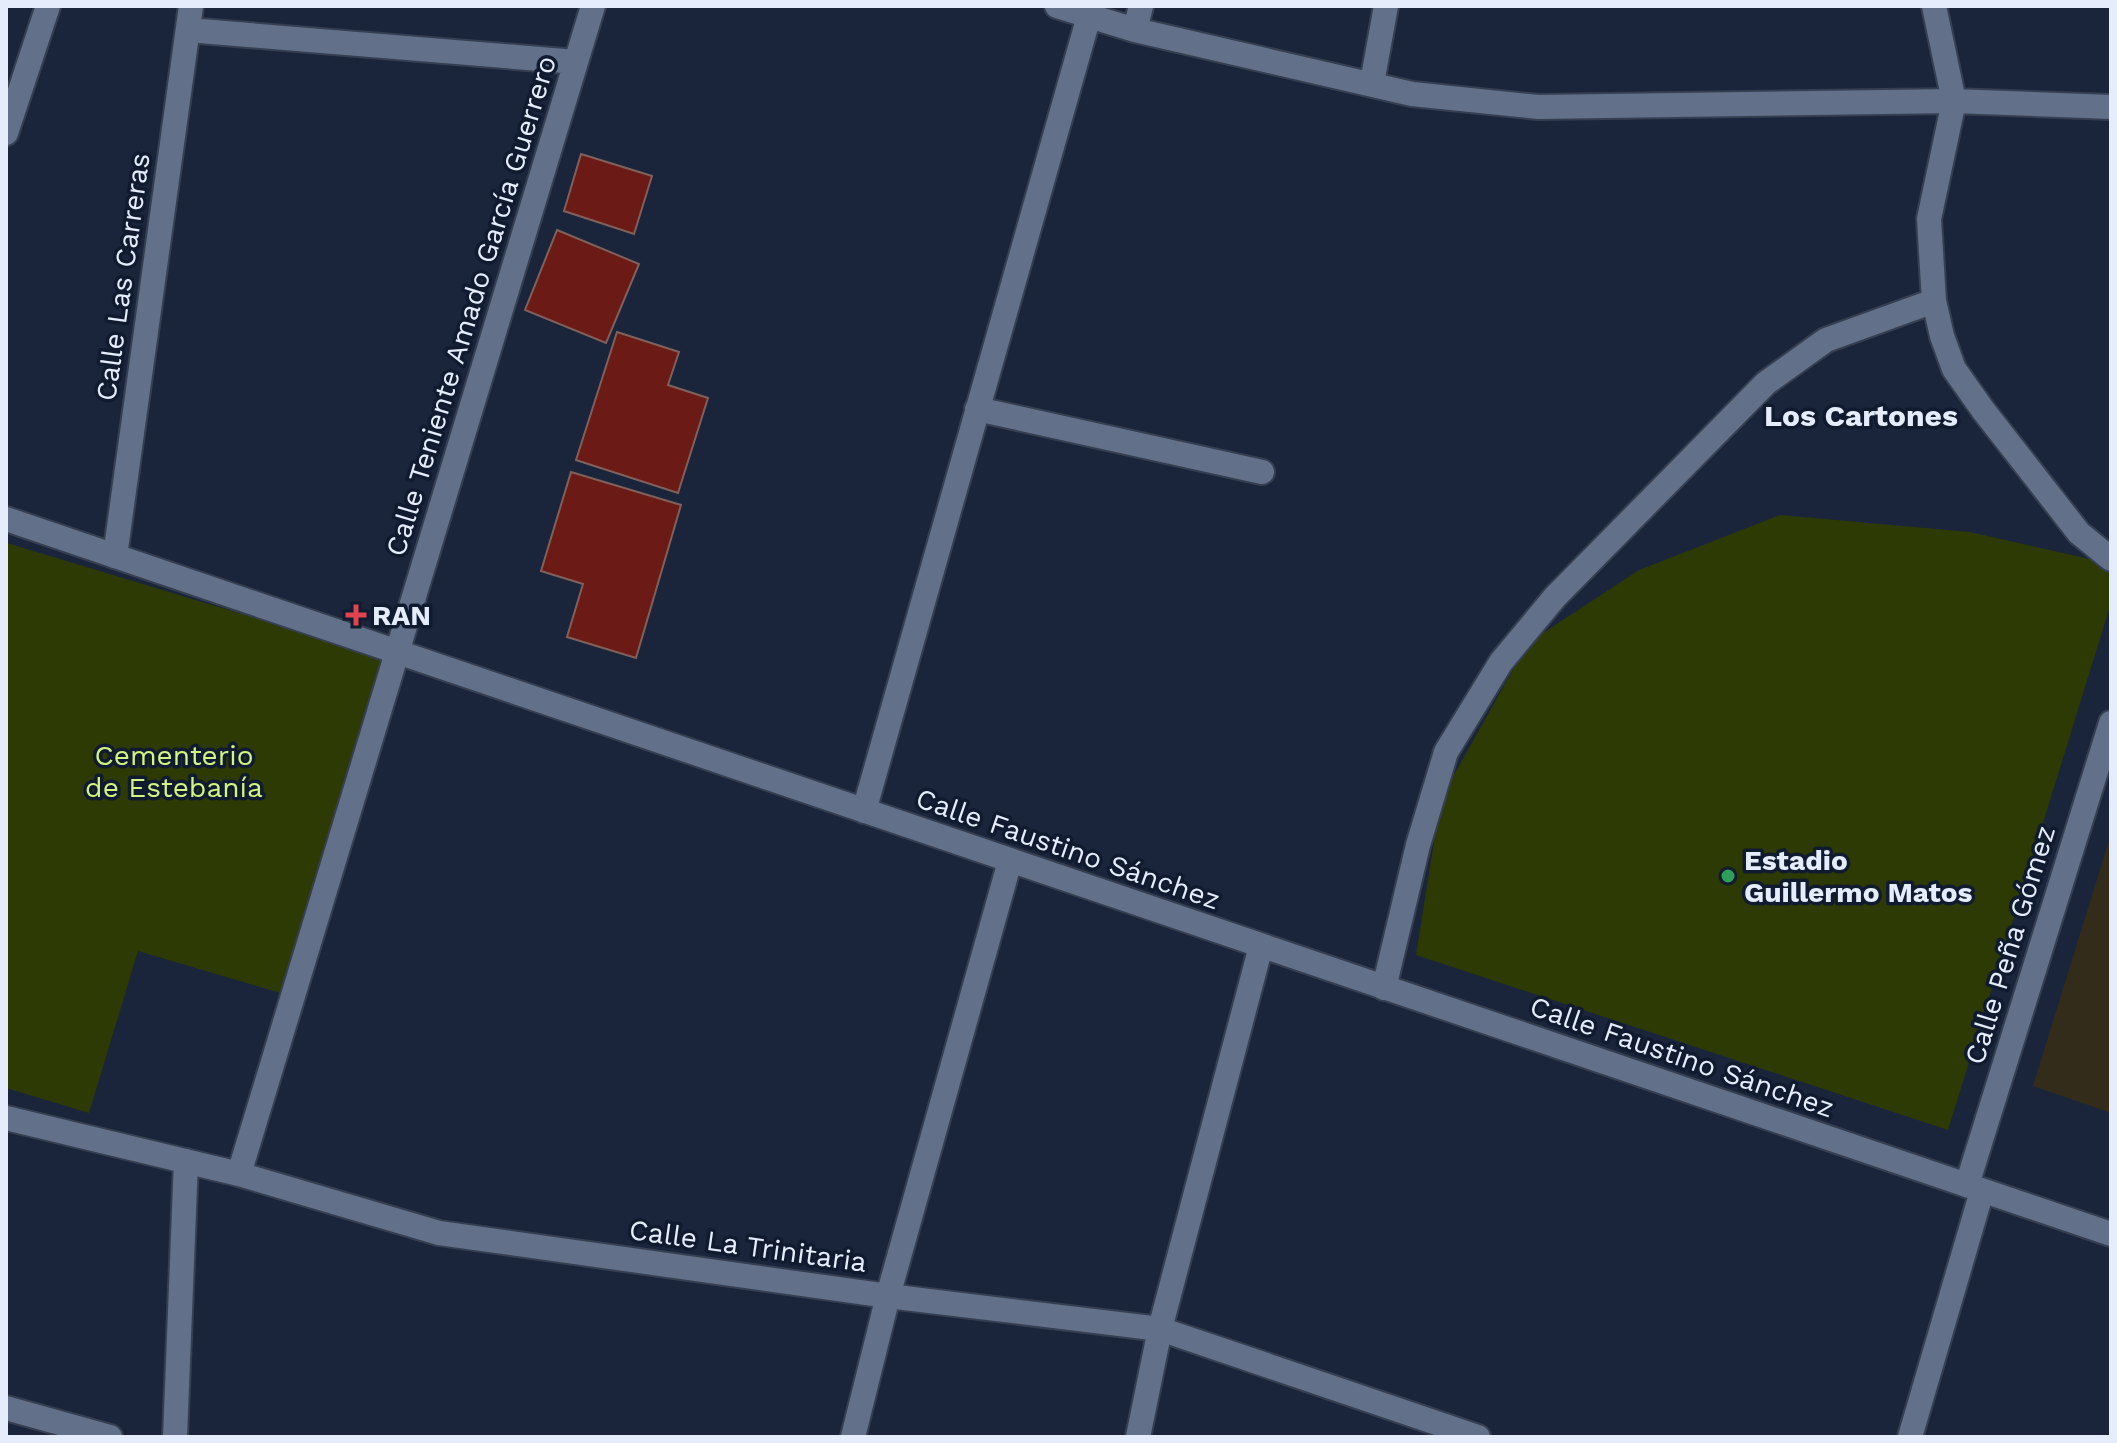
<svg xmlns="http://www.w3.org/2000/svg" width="2117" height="1443" viewBox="0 0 2117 1443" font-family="'Work Sans',sans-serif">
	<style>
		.education { fill: #332c1b }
		.green { fill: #2e3a03 }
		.building { fill: #6b1a16; stroke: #80605b; stroke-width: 2 }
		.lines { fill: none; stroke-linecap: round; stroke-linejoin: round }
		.minor-casing { stroke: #363f51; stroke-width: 28 }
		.tertiary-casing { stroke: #363f51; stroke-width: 28 }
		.minor { stroke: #63708a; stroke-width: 24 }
		.tertiary { stroke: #63708a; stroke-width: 24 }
		.health-dot { fill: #e0444e; stroke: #111b30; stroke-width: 3 }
		.leisure-dot { fill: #2e9e5b; stroke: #111b30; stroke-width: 3 }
		.labels { text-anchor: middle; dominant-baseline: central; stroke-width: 7; stroke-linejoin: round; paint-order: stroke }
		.street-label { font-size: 28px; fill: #e5edfc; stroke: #111b30 }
		.poi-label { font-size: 28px; font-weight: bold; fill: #e5edfc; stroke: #111b30; text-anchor: start }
		.park-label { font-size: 28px; fill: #d3f481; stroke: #111b30 }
		.neighbourhood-label { font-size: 30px; font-weight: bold; fill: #e5edfc; stroke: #111b30 }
	</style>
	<rect width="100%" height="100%" fill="#1a253b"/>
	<path class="education" d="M2111,834V1113L2033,1086Z"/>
	<path class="green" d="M1780,515L1970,532L2111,564V603L1948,1130L1416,955L1441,798L1528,643L1639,570Z
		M7,543L384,657L284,994L138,951L89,1113L6,1088Z"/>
	<path class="building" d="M581,154L652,176L634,234L564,211Z
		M557,230L639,264L606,343L525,310Z
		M617,332L679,352L668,385L708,398L678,493L576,460Z
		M571,472L681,505L636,658L567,637L583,584L541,571Z"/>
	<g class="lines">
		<defs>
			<path id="minor" d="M1057,6L1135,30L1412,94L1538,107L1954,101L2111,107
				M1934,6L1954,101L1929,219L1934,301L1942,336L1954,369L1983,410L2079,533L2111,559
				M188,30L576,62
				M1135,30L1141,6
				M1372,83L1386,6
				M6,133L48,6
				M977,409L1262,472
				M115,556L191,6
				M864,811L1089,16
				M1384,988L1418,845L1446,752L1501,662L1555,597L1766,383L1826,340L1934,301
				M6,1118L239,1174L439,1233L888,1296L1160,1329L1478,1437
				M239,1174L593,6
				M1967,1185L2111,723
				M6,1408L110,1437
				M175,1437L186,1161
				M853,1437L888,1296L1010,861
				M1138,1437L1160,1329L1261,946
				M1910,1437L1982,1191"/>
			<path id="tertiary" d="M6,519L2111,1234"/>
		</defs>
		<use href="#minor" class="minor-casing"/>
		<use href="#tertiary" class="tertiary-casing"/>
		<use href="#minor" class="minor"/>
		<use href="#tertiary" class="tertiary"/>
	</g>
	<path class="health-dot" d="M352 603h8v8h8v8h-8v8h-8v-8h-8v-8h8z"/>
	<circle class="leisure-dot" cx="1728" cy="876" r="8"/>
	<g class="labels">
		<g class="street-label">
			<text transform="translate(123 277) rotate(-82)">Calle Las Carreras</text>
			<text transform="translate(471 306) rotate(-73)">Calle Teniente Amado García Guerrero</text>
			<text transform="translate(1068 849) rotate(19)">Calle Faustino Sánchez</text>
			<text transform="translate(2010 945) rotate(-73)">Calle Peña Gómez</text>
			<text transform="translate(1682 1057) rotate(19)">Calle Faustino Sánchez</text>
			<text transform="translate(748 1246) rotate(8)">Calle La Trinitaria</text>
		</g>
		<g class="poi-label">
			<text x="372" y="615">RAN</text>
			<text x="1744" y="860">Estadio<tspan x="1744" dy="32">Guillermo Matos</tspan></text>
		</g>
		<g class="park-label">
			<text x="174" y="755">Cementerio<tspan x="174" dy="32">de Estebanía</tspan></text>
		</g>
		<g class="neighbourhood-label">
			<text x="1861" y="415">Los Cartones</text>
		</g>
	</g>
	<rect width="2117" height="1443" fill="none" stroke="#e5edfc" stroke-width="16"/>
</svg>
